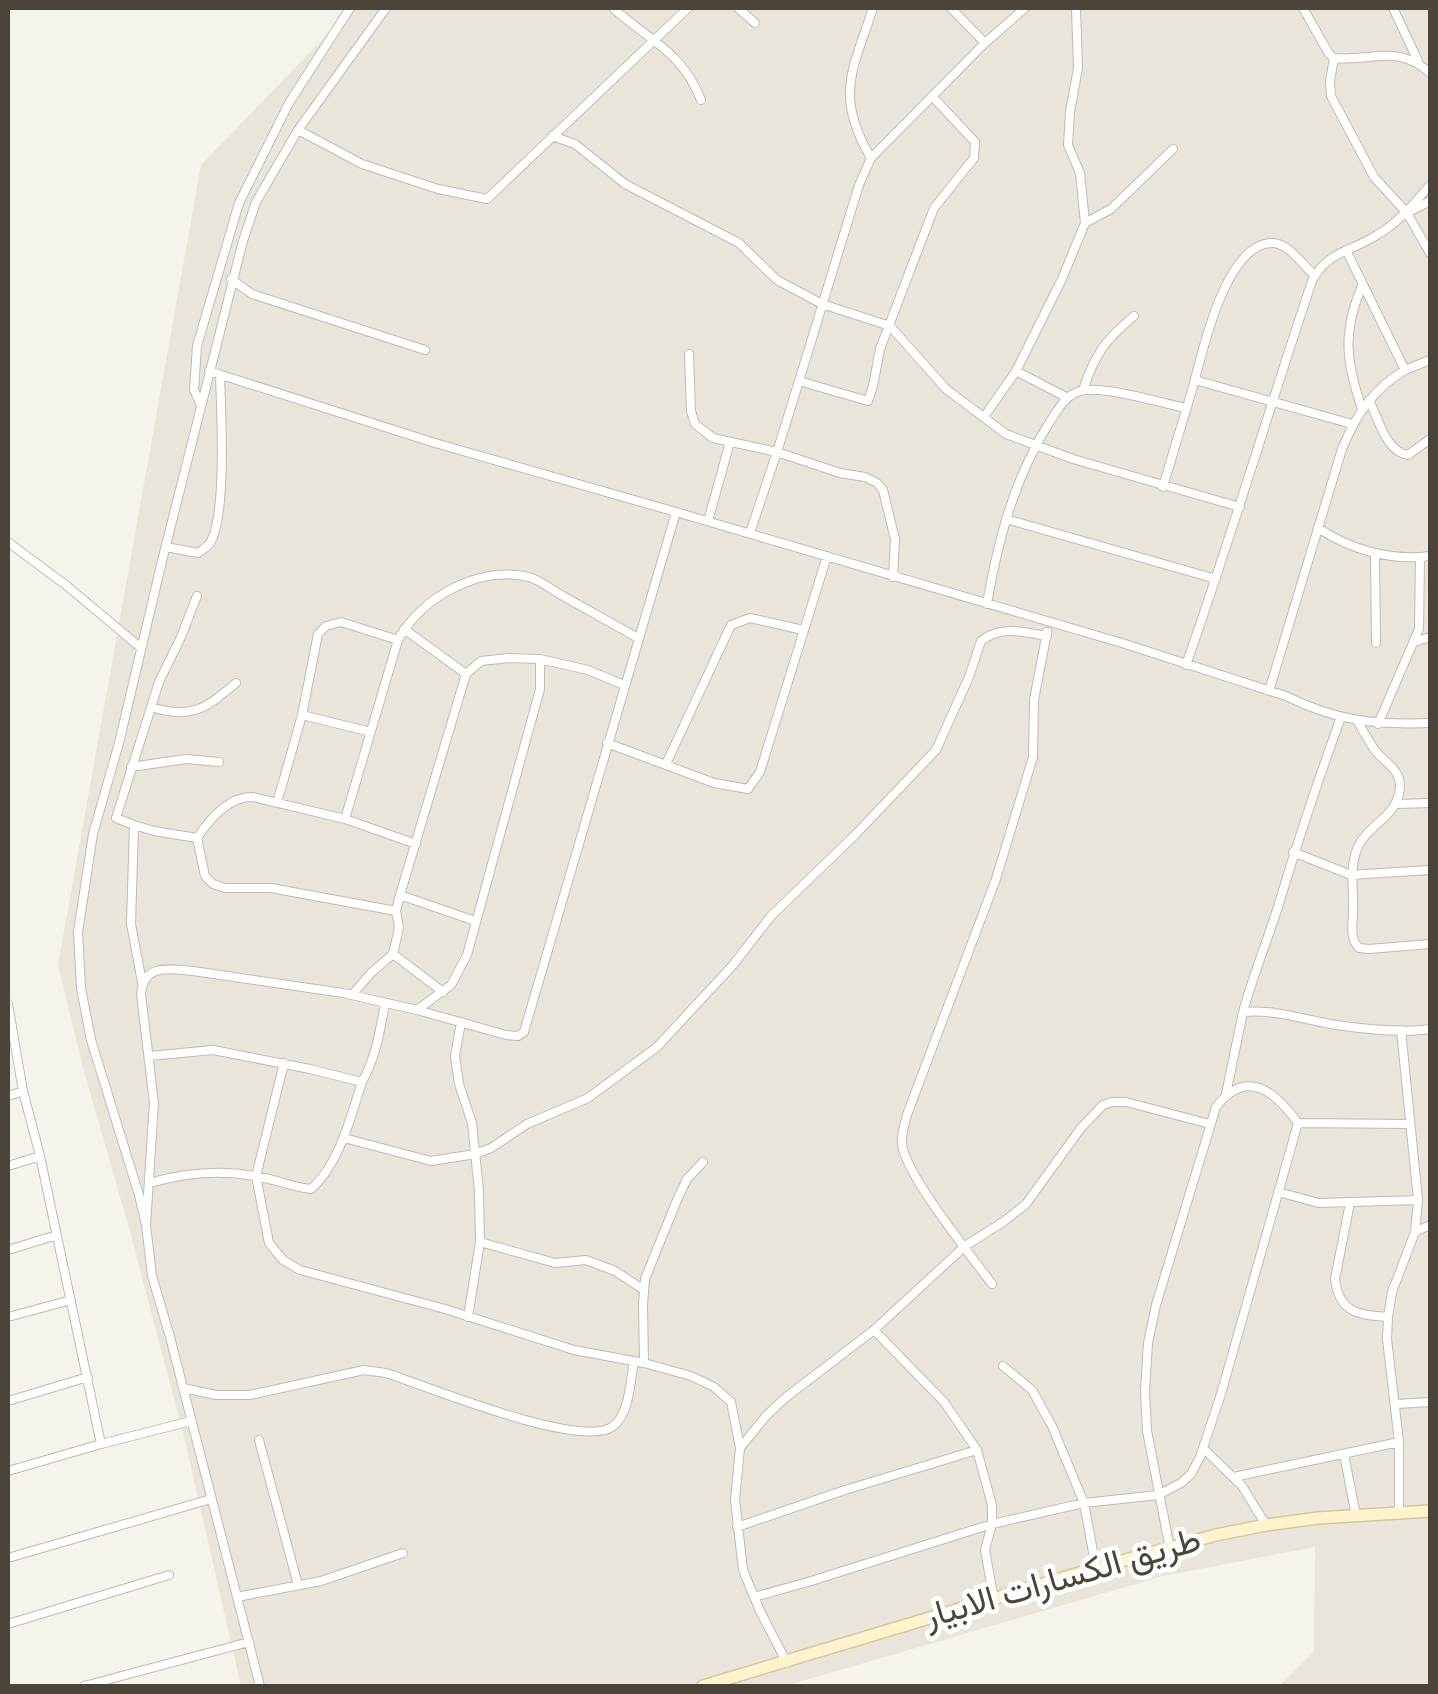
<svg xmlns="http://www.w3.org/2000/svg" width="1438" height="1694" viewBox="0 0 1438 1694" font-family="Overpass,Vazirmatn,sans-serif">
	<style>
		.residential { fill: #eae5da }
		.lines { fill: none; stroke-linecap: round; stroke-linejoin: round }
		.street-casing { stroke: #c2bbae; stroke-width: 10 }
		.secondary-casing { stroke: #d6c79b; stroke-width: 14 }
		.street { stroke: #fff; stroke-width: 8 }
		.secondary { stroke: #fff3cd; stroke-width: 11 }
		.labels { text-anchor: middle; dominant-baseline: central; stroke-width: 9; stroke-linejoin: round; paint-order: stroke }
		.street-label { font-size: 35px; fill: #4b4439; stroke: #fff }
	</style>
	<rect width="100%" height="100%" fill="#f6f3ec"/>
	<path class="residential" d="M353,8H1430V1686H1279L1314,1651L1315,1547L1163,1576L785,1686H241L184,1437L129,1228L83,1068L58,965L201,165Z"/>
	<g class="lines">
		<defs>
			<path id="street" d="M613,8C648,40 682,51 701,100
				M738,8L755,23
				M951,8L985,43
				M1303,8L1329,54L1334,58L1330,81L1331,96L1374,177L1407,213L1430,253
				M1393,8L1418,61
				M1334,58C1372,62 1397,43 1430,73
				M932,96L975,142L974,158L934,208L880,349L873,386L868,401L799,381L859,185L871,158L985,43L1025,8
				M298,130L362,164L438,189L487,199L688,8
				M552,136L575,144L625,184L739,243L777,280L822,304L890,326L946,389L1006,434L1073,459L1240,507
				M871,158C834,95 853,70 873,8
				M1411,211L1430,201
				M1085,223L1111,209L1173,149
				M1346,250L1405,370L1430,360
				M231,279L252,294L425,350
				M1362,286C1342,332 1346,362 1362,409
				M689,354L691,411L695,424L713,438L777,452L799,381
				M209,371L435,443L676,512
				M1016,371L1066,397
				M1195,380L1352,424
				M1083,390C1095,354 1105,340 1134,316
				M1369,400C1378,418 1386,452 1408,455L1430,439
				M201,405L194,390L197,346L239,203L289,103L350,8
				M984,417L1016,371L1062,279L1085,223L1080,173L1068,145L1070,112L1078,68L1076,8
				M1163,487C1173,452 1184,418 1194,383C1203,350 1226,242 1273,243C1288,243 1304,266 1314,275
				M1006,519L1216,579
				M708,521L730,442
				M1318,528C1351,550 1391,561 1430,556
				M750,533L777,452L840,473L865,477L877,483L883,490L895,539L893,577
				M8,542L67,586L141,648
				M166,547L198,553C203,549 207,547 210,543C227,516 221,410 220,375
				M1375,554L1376,643
				M987,604C998,540 1014,479 1049,423C1058,410 1064,396 1080,391C1103,385 1161,403 1186,408
				M404,629L466,674
				M1414,642L1430,637
				M540,659L588,670L624,685
				M1186,665C1231,538 1269,409 1312,281C1327,251 1351,252 1377,235C1399,222 1414,204 1430,185
				M1269,691L1342,449C1356,415 1373,389 1405,370
				M151,707C192,720 206,708 236,683
				M302,715L371,732
				M1358,722C1363,731 1368,740 1374,749C1383,762 1400,768 1400,786C1399,817 1367,824 1357,849C1349,870 1354,890 1353,911C1353,925 1349,938 1359,948L1369,949L1430,944
				M1378,724L1419,629L1420,557
				M607,743L714,783L748,789L760,772L827,556
				M666,764L731,625L750,618L803,630
				M131,767L186,759L219,762
				M277,803L302,715L318,634L326,626L341,622L398,640
				M1396,804L1430,803
				M345,819L398,640C421,597 480,565 529,577C542,581 552,590 563,596C588,610 613,624 638,638
				M134,825L116,818L159,682L181,637L197,596
				M197,838L205,876L213,884L225,888H271L396,911
				M1293,852L1351,875L1430,870
				M400,895L475,921
				M393,954L443,992
				M142,982L131,924L134,825L154,831L197,838C209,820 229,796 253,797L345,819L416,844
				M352,995L371,973L393,954L399,928L396,911L400,895L466,674L481,661L509,658L540,659V689L467,955L451,985L417,1010
				M8,1004L23,1091L40,1156L101,1444L191,1421
				M1243,1012C1254,972 1270,934 1282,894C1300,834 1320,775 1341,717
				M461,1022L455,1056L459,1084L472,1123L479,1191L480,1242L468,1317
				M149,1056L213,1050L310,1069L362,1082C376,1057 380,1031 385,1003
				M284,1063L256,1176L269,1243L283,1260L300,1270L445,1309L574,1350L644,1363L691,1376L714,1387L731,1402L740,1448
				M1226,1094L1243,1012C1275,1009 1305,1020 1336,1025C1364,1029 1404,1033 1430,1029
				M8,1096L23,1091
				M344,1138L431,1161L475,1154L491,1148L527,1124L588,1098L657,1047L733,965L771,916L854,836L936,750L969,677L981,641C1001,625 1024,632 1047,636
				M8,1166L40,1156
				M150,1183C184,1173 220,1170 255,1176C275,1179 291,1187 311,1189C339,1165 351,1116 362,1082
				M1278,1192L1319,1203L1418,1200
				M1350,1203L1335,1279C1339,1313 1359,1315 1388,1317
				M146,1225L154,1103L141,994C144,963 169,969 193,971L343,993L417,1010L506,1035L518,1036L524,1032L676,512L1122,643L1286,696C1336,721 1376,725 1430,723
				M1415,1232L1430,1225
				M480,1242L555,1263L586,1260L615,1271L644,1290
				M8,1250L57,1235
				M992,1284C971,1256 905,1174 902,1144C901,1133 905,1122 908,1112L996,879L1033,757L1034,700L1047,632
				M8,1317L71,1300
				M874,1330L944,1402L977,1450
				M644,1363L643,1304L645,1279L677,1200L687,1179L703,1162
				M1003,1366L1032,1390L1052,1426L1084,1503L1096,1568
				M183,1388L216,1395H250L364,1370L386,1373C426,1386 579,1449 612,1427C630,1415 630,1381 634,1361
				M8,1401L88,1377
				M1396,1404L1430,1402
				M259,1440L298,1585
				M1203,1448L1242,1486L1266,1525
				M1344,1454L1356,1516
				M8,1471L101,1444
				M1234,1477L1399,1442
				M1399,1513V1442L1387,1339L1388,1317L1392,1292L1415,1232L1418,1200L1401,1030
				M737,1527L845,1490L977,1450L992,1505V1524L985,1550L994,1600
				M1170,1549L1147,1431L1145,1391L1148,1343L1156,1305L1216,1107C1246,1068 1274,1090 1298,1123L1410,1124
				M8,1558L211,1499
				M237,1597L321,1581L403,1553
				M754,1597L808,1582L992,1524L1084,1503L1158,1495L1181,1483L1191,1474L1200,1457L1221,1394L1298,1123
				M8,1624L169,1575
				M787,1663L760,1611L743,1570L735,1500L740,1448L766,1416L785,1398L874,1330L965,1246L1003,1222L1026,1204L1081,1128L1103,1105L1112,1102H1126L1210,1124
				M84,1686L249,1642
				M260,1686L170,1337L152,1276L146,1225L139,1195L91,1040L81,988L78,932L93,834L119,743L162,561L243,241L256,202L298,130L386,8"/>
			<path id="secondary" d="M703,1686L1096,1568L1216,1535L1266,1525L1318,1518L1430,1511"/>
		</defs>
		<use href="#street" class="street-casing"/>
		<use href="#secondary" class="secondary-casing"/>
		<use href="#street" class="street"/>
		<use href="#secondary" class="secondary"/>
	</g>
	<g class="labels">
		<g class="street-label">
			<text transform="translate(1063 1580) rotate(-16)">طريق الكسارات الابيار</text>
		</g>
	</g>
	<rect width="1438" height="1694" fill="none" stroke="#4b4439" stroke-width="20"/>
</svg>
